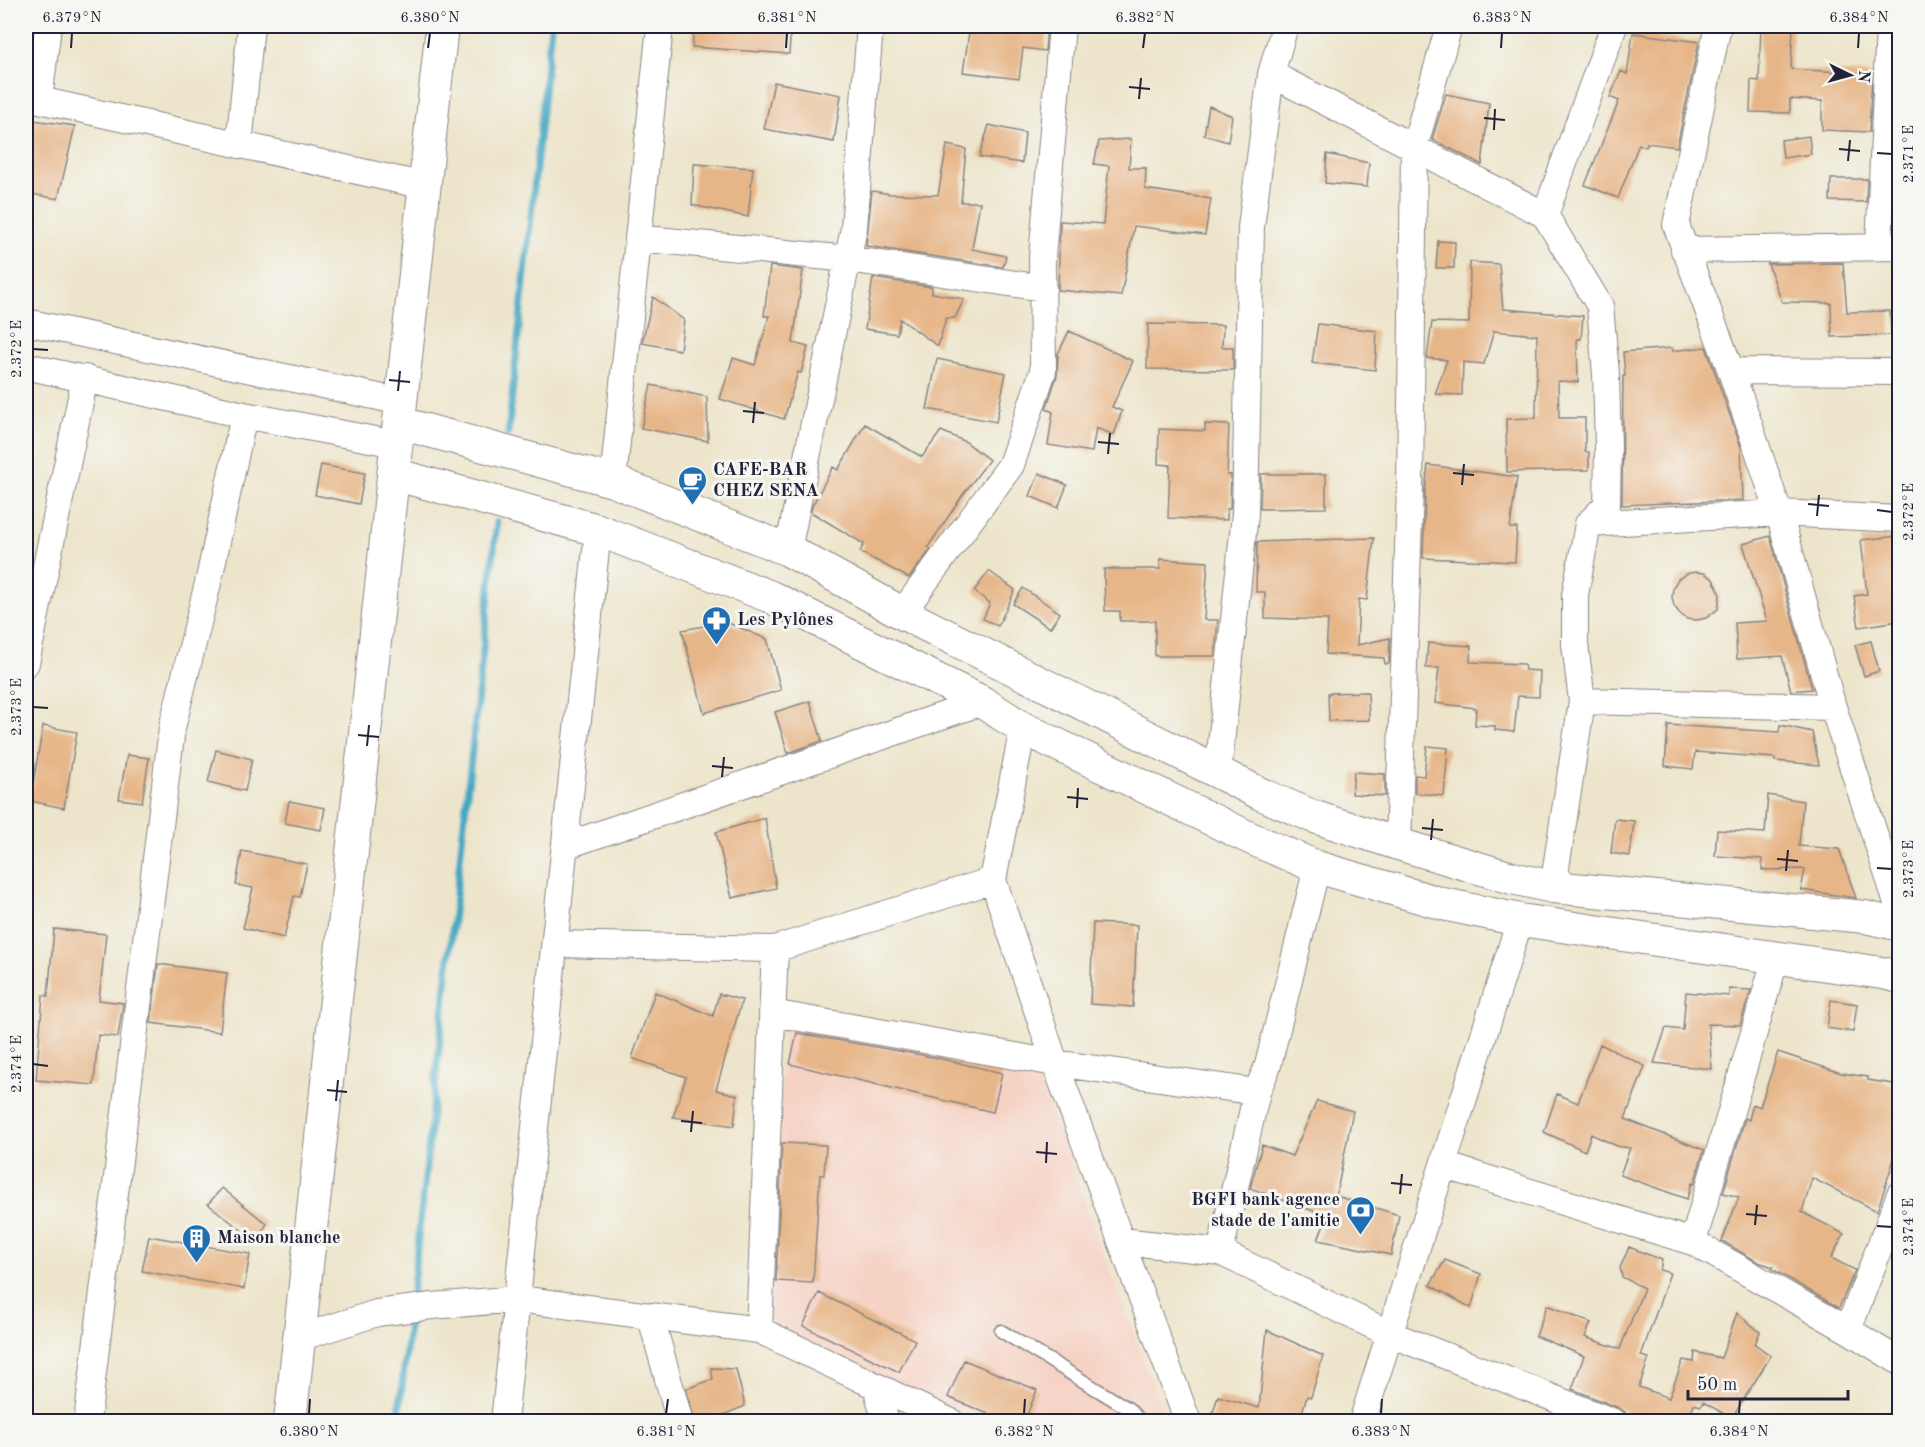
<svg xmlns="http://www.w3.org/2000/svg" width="1925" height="1447" viewBox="0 0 1925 1447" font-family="'Old Standard TT',serif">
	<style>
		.built { fill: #f6d2c4 }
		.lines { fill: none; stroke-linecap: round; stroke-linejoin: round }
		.stream { stroke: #43a7c3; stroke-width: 7 }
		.building { fill: #e7b688 }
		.service-casing { stroke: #888483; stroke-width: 15 }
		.minor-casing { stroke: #888483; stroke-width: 28 }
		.tertiary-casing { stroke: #888483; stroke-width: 34 }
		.service { stroke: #fff; stroke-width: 12 }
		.minor { stroke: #fff; stroke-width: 26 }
		.tertiary { stroke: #fff; stroke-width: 32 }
		.ticks { fill: none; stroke: #22223b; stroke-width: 2 }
		.labels { text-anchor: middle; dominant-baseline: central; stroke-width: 6; stroke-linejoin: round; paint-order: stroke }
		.poi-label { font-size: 18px; font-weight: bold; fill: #22223b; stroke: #f6f6f2; text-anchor: start }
		.neatline { fill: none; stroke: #22223b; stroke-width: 2 }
		.ticks-label { font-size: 15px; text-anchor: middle; fill: #22223b }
	</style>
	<rect width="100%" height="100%" fill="#f6f6f2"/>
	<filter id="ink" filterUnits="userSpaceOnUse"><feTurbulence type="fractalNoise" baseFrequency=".0167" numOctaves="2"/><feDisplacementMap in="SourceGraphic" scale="12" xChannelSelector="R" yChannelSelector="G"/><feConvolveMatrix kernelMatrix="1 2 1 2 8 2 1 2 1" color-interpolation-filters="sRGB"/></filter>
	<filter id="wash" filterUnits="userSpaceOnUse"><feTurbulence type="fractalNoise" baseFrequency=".008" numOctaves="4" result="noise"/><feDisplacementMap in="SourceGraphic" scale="24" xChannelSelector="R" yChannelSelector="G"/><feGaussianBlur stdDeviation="1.35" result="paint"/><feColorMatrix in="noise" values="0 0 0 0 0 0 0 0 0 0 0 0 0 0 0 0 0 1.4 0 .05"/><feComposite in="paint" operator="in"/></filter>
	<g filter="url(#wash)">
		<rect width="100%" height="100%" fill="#ede5cb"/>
		<path class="built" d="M785,1021L944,1046L1037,1074L1166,1421H974L944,1410L770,1321Z"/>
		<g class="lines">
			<path class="stream" d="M508,434L551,26
				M411,1304L497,522
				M398,1422L410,1315"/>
		</g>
		<g id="blocks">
			<path class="building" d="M694,26H791L789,54L692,47Z
				M970,26H1047L1045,51L1023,48L1019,79L963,72Z
				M1761,26H1793L1791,69L1872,74L1869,132L1822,130V101L1790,99V113L1750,112L1751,80L1759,81Z
				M1633,33L1699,42L1677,147L1647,143L1646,147L1639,144L1618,198L1585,185L1619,101L1610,97L1621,71L1627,74Z
				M774,82L841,95L834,142L764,129Z
				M1446,94L1489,103L1482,165L1432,139Z
				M1209,106L1232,116L1228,142L1204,135Z
				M26,119L75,126L58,199L26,193Z
				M989,125L1025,133L1022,163L979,157Z
				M1809,136L1811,154L1783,158L1781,140Z
				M1131,139L1129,168H1146L1145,189L1211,199L1205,235L1134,226L1121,296L1058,290L1060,221L1103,224L1109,166L1094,164L1099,141Z
				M947,145L966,149L961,202H980L972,249L1006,256L1003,267L866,246L872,191L891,194L938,195Z
				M1327,154L1369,163L1367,187L1325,183Z
				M694,164L753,168L748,217L692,205Z
				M1831,179H1867L1866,202L1830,201Z
				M1438,241L1455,242L1454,268H1436Z
				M1470,262L1499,264L1503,309L1583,316L1581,339H1577L1578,382L1558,381L1559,418H1585V452H1589V470L1507,472L1506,419L1536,418L1537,335L1494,331L1484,364L1463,362L1462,395L1435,394L1447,360L1427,358L1432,322L1469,323Z
				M1843,263L1847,312L1890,311L1891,335L1832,337L1831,303L1782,302L1768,264Z
				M770,266L803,270L793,343L808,347L801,373L798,372L784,419L720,399L733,358L755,365L769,316H764Z
				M873,278L932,287V293L964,299L955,318H946L938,346L900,319L897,334L865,329Z
				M653,297L684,320L680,350L642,343Z
				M1148,324L1223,325L1222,347H1233V370L1147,369Z
				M1318,324L1377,331L1375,370L1312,363Z
				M1069,331L1133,361L1112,407L1122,411L1114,435L1096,428L1092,452L1048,445L1053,412L1046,409L1057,375L1058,354Z
				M1706,347L1741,447L1743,500L1622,505L1623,376H1625L1623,352L1672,348V351Z
				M937,359L1006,373L996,422L927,409Z
				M651,385L707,397L708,441L641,428Z
				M865,424L922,457L941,431L966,442L989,460L962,496L928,547L931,549L909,578L860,552L864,544L811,512L812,506L833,467L838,470Z
				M1205,424L1229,425L1227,475H1231L1230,509H1227V520L1168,518L1170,465L1158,464L1159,429L1205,431Z
				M321,465L365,473L359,504L315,495Z
				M1428,465L1517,477L1510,528H1517L1515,562L1423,558L1425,492Z
				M1039,473L1067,485L1058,508L1030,496Z
				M1261,474H1326V508L1260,509Z
				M1770,536L1812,689L1791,691L1782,656L1737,659L1735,623L1767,621L1743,544Z
				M1899,536V621L1859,627L1854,596L1867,594L1861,540Z
				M1374,538L1367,600L1359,599L1357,645L1390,638L1389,663L1385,664L1384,658L1326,654L1328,620L1265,618V592H1256L1257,542Z
				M1160,559L1208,562L1204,620H1218L1215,656H1155V621H1120V611H1105L1104,569H1160Z
				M989,571L1015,590L998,626L983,619L990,603L974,591Z
				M1695,572L1704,573L1712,578L1717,586L1720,595L1718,609L1706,618L1697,620L1687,619L1680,614L1674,606L1672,597L1673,588L1678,579L1686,574Z
				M1023,588L1060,613L1050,628L1013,604Z
				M726,622L767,639L781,690L704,713L682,630Z
				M1871,641L1879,671L1864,676L1855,645Z
				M1428,643L1471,646L1470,662L1524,664L1525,670L1540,671L1539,697L1518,696L1514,732L1495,730V726L1475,725L1476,708L1435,703L1439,668H1426Z
				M1368,692L1369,720L1329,721L1328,693Z
				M810,701L822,741L788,753L775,712Z
				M1668,725L1779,732L1780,725L1812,732L1819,765L1775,761V758L1695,752L1693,769L1665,766Z
				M43,726L77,732L64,808L30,801Z
				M1427,746L1448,748L1444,796L1415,793V775L1424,776Z
				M216,750L252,759L245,791L208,782Z
				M127,755L149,758L142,802L119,799Z
				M1354,772L1385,774V796L1352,794Z
				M1768,795L1803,801L1799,846L1839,849L1856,898L1801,890L1805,869L1762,870V859L1715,856L1717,830L1765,833Z
				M289,801L325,808L321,830L285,823Z
				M765,818L776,888L732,898L716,832Z
				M1615,819L1634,821L1630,856L1611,853Z
				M242,851L307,864L300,897L294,896L284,938L243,928L253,888L236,885Z
				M1093,923L1137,925L1133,1007L1090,1004Z
				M54,929L106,934L99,1000L123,1003L118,1037L98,1035L94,1085L36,1080L43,995L48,996Z
				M158,964L227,973L220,1032L151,1023Z
				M1729,989L1751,990L1740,1025L1708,1024L1712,1069L1654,1063L1666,1028L1683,1030L1686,992L1729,996Z
				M655,992L713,1016L719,994L742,1000L716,1090L737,1095L734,1126L673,1117L686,1077L632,1058Z
				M1831,1000L1857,1004L1853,1032L1827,1028Z
				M797,1033L938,1058L1002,1073L993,1112L790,1064Z
				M1600,1044L1645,1066L1625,1119L1704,1150L1694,1184L1692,1183L1687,1199L1620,1175L1630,1148L1617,1146L1591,1134L1585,1151L1544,1132L1557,1094L1578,1103Z
				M1778,1052L1841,1073L1868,1077V1080L1899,1085V1144L1877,1211L1812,1178L1802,1212L1844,1234L1831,1258L1855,1270L1839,1308L1772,1269L1773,1267L1758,1262L1722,1241L1739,1197L1723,1193L1745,1118L1749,1120L1753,1104L1760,1107Z
				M1317,1101L1353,1111L1336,1196L1399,1215L1391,1255L1318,1240L1327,1216L1250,1188L1262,1145L1292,1156Z
				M782,1143L826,1145L824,1175H820L813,1283L776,1281Z
				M222,1188L267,1224L255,1241L208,1204Z
				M149,1236L250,1254L244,1289L142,1271Z
				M1629,1247L1662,1260L1660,1270L1670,1273L1641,1356L1649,1358L1639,1387L1669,1398L1683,1360L1694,1362L1695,1352L1721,1358L1737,1313L1760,1332L1755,1344L1771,1356L1732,1418L1703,1402L1701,1406L1694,1404L1687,1422H1636L1628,1418L1625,1412L1619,1408L1572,1389L1584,1356L1536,1336L1547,1305L1591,1323L1585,1337L1620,1349L1644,1288L1622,1277L1620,1268Z
				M1445,1260L1481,1274L1471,1308L1430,1285Z
				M819,1293L915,1340L899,1372L803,1326Z
				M1267,1330L1323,1356L1311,1397L1307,1396L1299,1422H1210L1218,1396L1259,1408Z
				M964,1360L1037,1390L1024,1422H1007L948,1397Z
				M711,1368L736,1369L745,1406L718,1417L719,1422H695L686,1389L713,1379Z"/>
		</g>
	</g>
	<g filter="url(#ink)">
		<use href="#blocks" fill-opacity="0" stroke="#888483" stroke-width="1.5"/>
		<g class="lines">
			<defs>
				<path id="service" d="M1001,1331L1129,1409L1141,1422"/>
				<path id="minor" d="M1718,26L1676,225L1731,371L1779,513L1833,707L1900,912
					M1271,74L1545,215L1600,306L1606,374L1608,447L1607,505L1588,524L1575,595V644L1582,701L1553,887
					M26,97L425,186
					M39,100L48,26
					M239,145L251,26
					M1545,215L1614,26
					M638,238L848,259L1043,288
					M1879,247L1889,26
					M1684,250L1900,247
					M26,322L402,402
					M26,366L244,415L396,444
					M1731,371L1900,372
					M613,481L660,26
					M1588,524L1779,513L1900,519
					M788,550L854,228L870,26
					M902,613L1011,465L1043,371L1042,257L1062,26
					M26,663L85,378
					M1582,701L1833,707
					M1023,728L993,880L1055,1063L1188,1422
					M1218,773L1245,514L1251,227L1271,74L1285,26
					M1398,844L1410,488L1414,148L1449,26
					M565,846L982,702
					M556,944L775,949L993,880
					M772,1013L1055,1063L1257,1092
					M1443,1165L1693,1242L1848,1330L1900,1362
					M1122,1241L1220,1252L1390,1334L1614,1422
					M1693,1242L1776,957
					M1220,1252L1257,1092L1268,1065L1317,867
					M651,1318L680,1422
					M759,1330L775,949
					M1848,1330L1900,1194
					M299,1338L377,1313L432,1306L518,1299L759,1330L951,1422
					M876,1387L886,1422
					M87,1422L172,728L209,579L244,415
					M504,1422L598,530
					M1362,1422L1520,920"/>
				<path id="tertiary" d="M400,423L613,481L788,550L902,613L1261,794L1312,816L1398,844L1512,878L1553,887L1865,917L1900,925
					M393,474L598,530L771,597L982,702L1023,728L1250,838L1317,867L1443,904L1520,920L1882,973L1900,977
					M290,1422L442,26"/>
			</defs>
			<use href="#service" class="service-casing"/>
			<use href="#minor" class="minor-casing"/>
			<use href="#tertiary" class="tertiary-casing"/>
			<use href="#service" class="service"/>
			<use href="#minor" class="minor"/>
			<use href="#tertiary" class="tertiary"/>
		</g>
	</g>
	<path class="ticks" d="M71,48L72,33M428,48L430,33M786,48L787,33M1143,48L1145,33M1501,48L1502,33M1858,48L1859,33M1129,87L1150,89M1139,99L1141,78M1484,118L1505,120M1494,130L1495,109M1839,149L1860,151M1877,153L1892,154M1848,161L1850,140M33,349L48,350M389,380L410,382M398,391L400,371M743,411L764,413M753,423L755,402M1098,442L1119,444M1108,454L1110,433M1453,473L1474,475M1462,485L1464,464M1808,504L1829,506M1877,510L1892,512M1817,516L1819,495M33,707L48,708M358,735L379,737M367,746L369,725M712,766L733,768M722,777L724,757M1067,797L1088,799M1077,808L1078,788M1422,828L1443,830M1431,840L1433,819M1777,859L1798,861M1877,868L1892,869M1786,871L1788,850M33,1064L48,1066M327,1090L347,1092M336,1101L338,1080M681,1121L702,1123M691,1132L693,1111M1036,1152L1057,1154M1046,1163L1047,1142M1391,1183L1412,1185M1400,1194L1402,1174M1746,1214L1767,1216M1755,1225L1757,1205M1877,1226L1892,1227M309,1414L310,1399M666,1414L668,1399M1024,1414L1025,1399M1381,1414L1382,1399M1739,1414L1740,1399"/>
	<defs>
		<symbol id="cafe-pin" viewBox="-11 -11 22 30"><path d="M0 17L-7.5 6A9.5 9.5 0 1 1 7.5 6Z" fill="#1f6fb2" stroke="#f6f6f2"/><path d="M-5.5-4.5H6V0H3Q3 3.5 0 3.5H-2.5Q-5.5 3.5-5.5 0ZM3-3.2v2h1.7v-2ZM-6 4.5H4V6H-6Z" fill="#fff"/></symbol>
		<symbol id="pharmacy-pin" viewBox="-11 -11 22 30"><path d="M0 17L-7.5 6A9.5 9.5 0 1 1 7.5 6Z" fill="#1f6fb2" stroke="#f6f6f2"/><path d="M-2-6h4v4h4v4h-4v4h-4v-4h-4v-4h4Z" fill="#fff"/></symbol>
		<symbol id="bank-pin" viewBox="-11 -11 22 30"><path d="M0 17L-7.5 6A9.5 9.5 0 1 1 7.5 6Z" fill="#1f6fb2" stroke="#f6f6f2"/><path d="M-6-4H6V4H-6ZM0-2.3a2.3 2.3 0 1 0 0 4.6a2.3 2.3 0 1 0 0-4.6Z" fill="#fff"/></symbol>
		<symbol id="building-pin" viewBox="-11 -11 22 30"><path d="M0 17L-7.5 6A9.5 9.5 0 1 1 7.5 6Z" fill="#1f6fb2" stroke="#f6f6f2"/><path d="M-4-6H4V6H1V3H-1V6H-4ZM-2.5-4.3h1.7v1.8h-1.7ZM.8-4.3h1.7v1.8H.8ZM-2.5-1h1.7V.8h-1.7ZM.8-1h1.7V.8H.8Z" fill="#fff"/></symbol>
	</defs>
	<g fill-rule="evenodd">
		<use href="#cafe-pin" x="676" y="464" width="33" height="45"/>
		<use href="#pharmacy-pin" x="700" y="604" width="33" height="45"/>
		<use href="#bank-pin" x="1344" y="1194" width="33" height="45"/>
		<use href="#building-pin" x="180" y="1222" width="33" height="45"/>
	</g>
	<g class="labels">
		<g class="poi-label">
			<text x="713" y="470">CAFE-BAR<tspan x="713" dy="21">CHEZ SENA</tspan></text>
			<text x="737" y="620">Les Pylônes</text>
			<text x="1340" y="1200" text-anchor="end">BGFI bank agence<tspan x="1340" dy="21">stade de l'amitie</tspan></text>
			<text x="217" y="1238">Maison blanche</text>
		</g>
	</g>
	<rect width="1925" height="1447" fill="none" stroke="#f6f6f2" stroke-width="66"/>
	<g transform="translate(1850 75) rotate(95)" stroke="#f6f6f2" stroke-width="4.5" paint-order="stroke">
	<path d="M0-4.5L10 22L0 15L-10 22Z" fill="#22223b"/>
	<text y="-9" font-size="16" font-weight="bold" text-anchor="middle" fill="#22223b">N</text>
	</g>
	<path d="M1688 1390v9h160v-9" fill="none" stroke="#22223b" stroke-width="3"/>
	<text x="1697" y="1390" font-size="18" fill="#22223b" stroke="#f6f6f2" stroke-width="4.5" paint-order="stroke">50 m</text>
	<rect x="33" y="33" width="1859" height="1381" class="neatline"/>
	<g class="ticks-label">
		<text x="72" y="22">6.379°N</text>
		<text x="430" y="22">6.380°N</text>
		<text x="787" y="22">6.381°N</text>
		<text x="1145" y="22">6.382°N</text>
		<text x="1502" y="22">6.383°N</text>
		<text x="1859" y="22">6.384°N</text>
		<text transform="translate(1908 154) rotate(-90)" y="5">2.371°E</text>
		<text transform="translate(16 349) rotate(-90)" y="5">2.372°E</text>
		<text transform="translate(1908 512) rotate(-90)" y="5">2.372°E</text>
		<text transform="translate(16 707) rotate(-90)" y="5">2.373°E</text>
		<text transform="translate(1908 869) rotate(-90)" y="5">2.373°E</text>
		<text transform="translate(16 1064) rotate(-90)" y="5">2.374°E</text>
		<text transform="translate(1908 1227) rotate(-90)" y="5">2.374°E</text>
		<text x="309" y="1436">6.380°N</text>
		<text x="666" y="1436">6.381°N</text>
		<text x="1024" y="1436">6.382°N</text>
		<text x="1381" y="1436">6.383°N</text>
		<text x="1739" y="1436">6.384°N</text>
	</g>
</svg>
